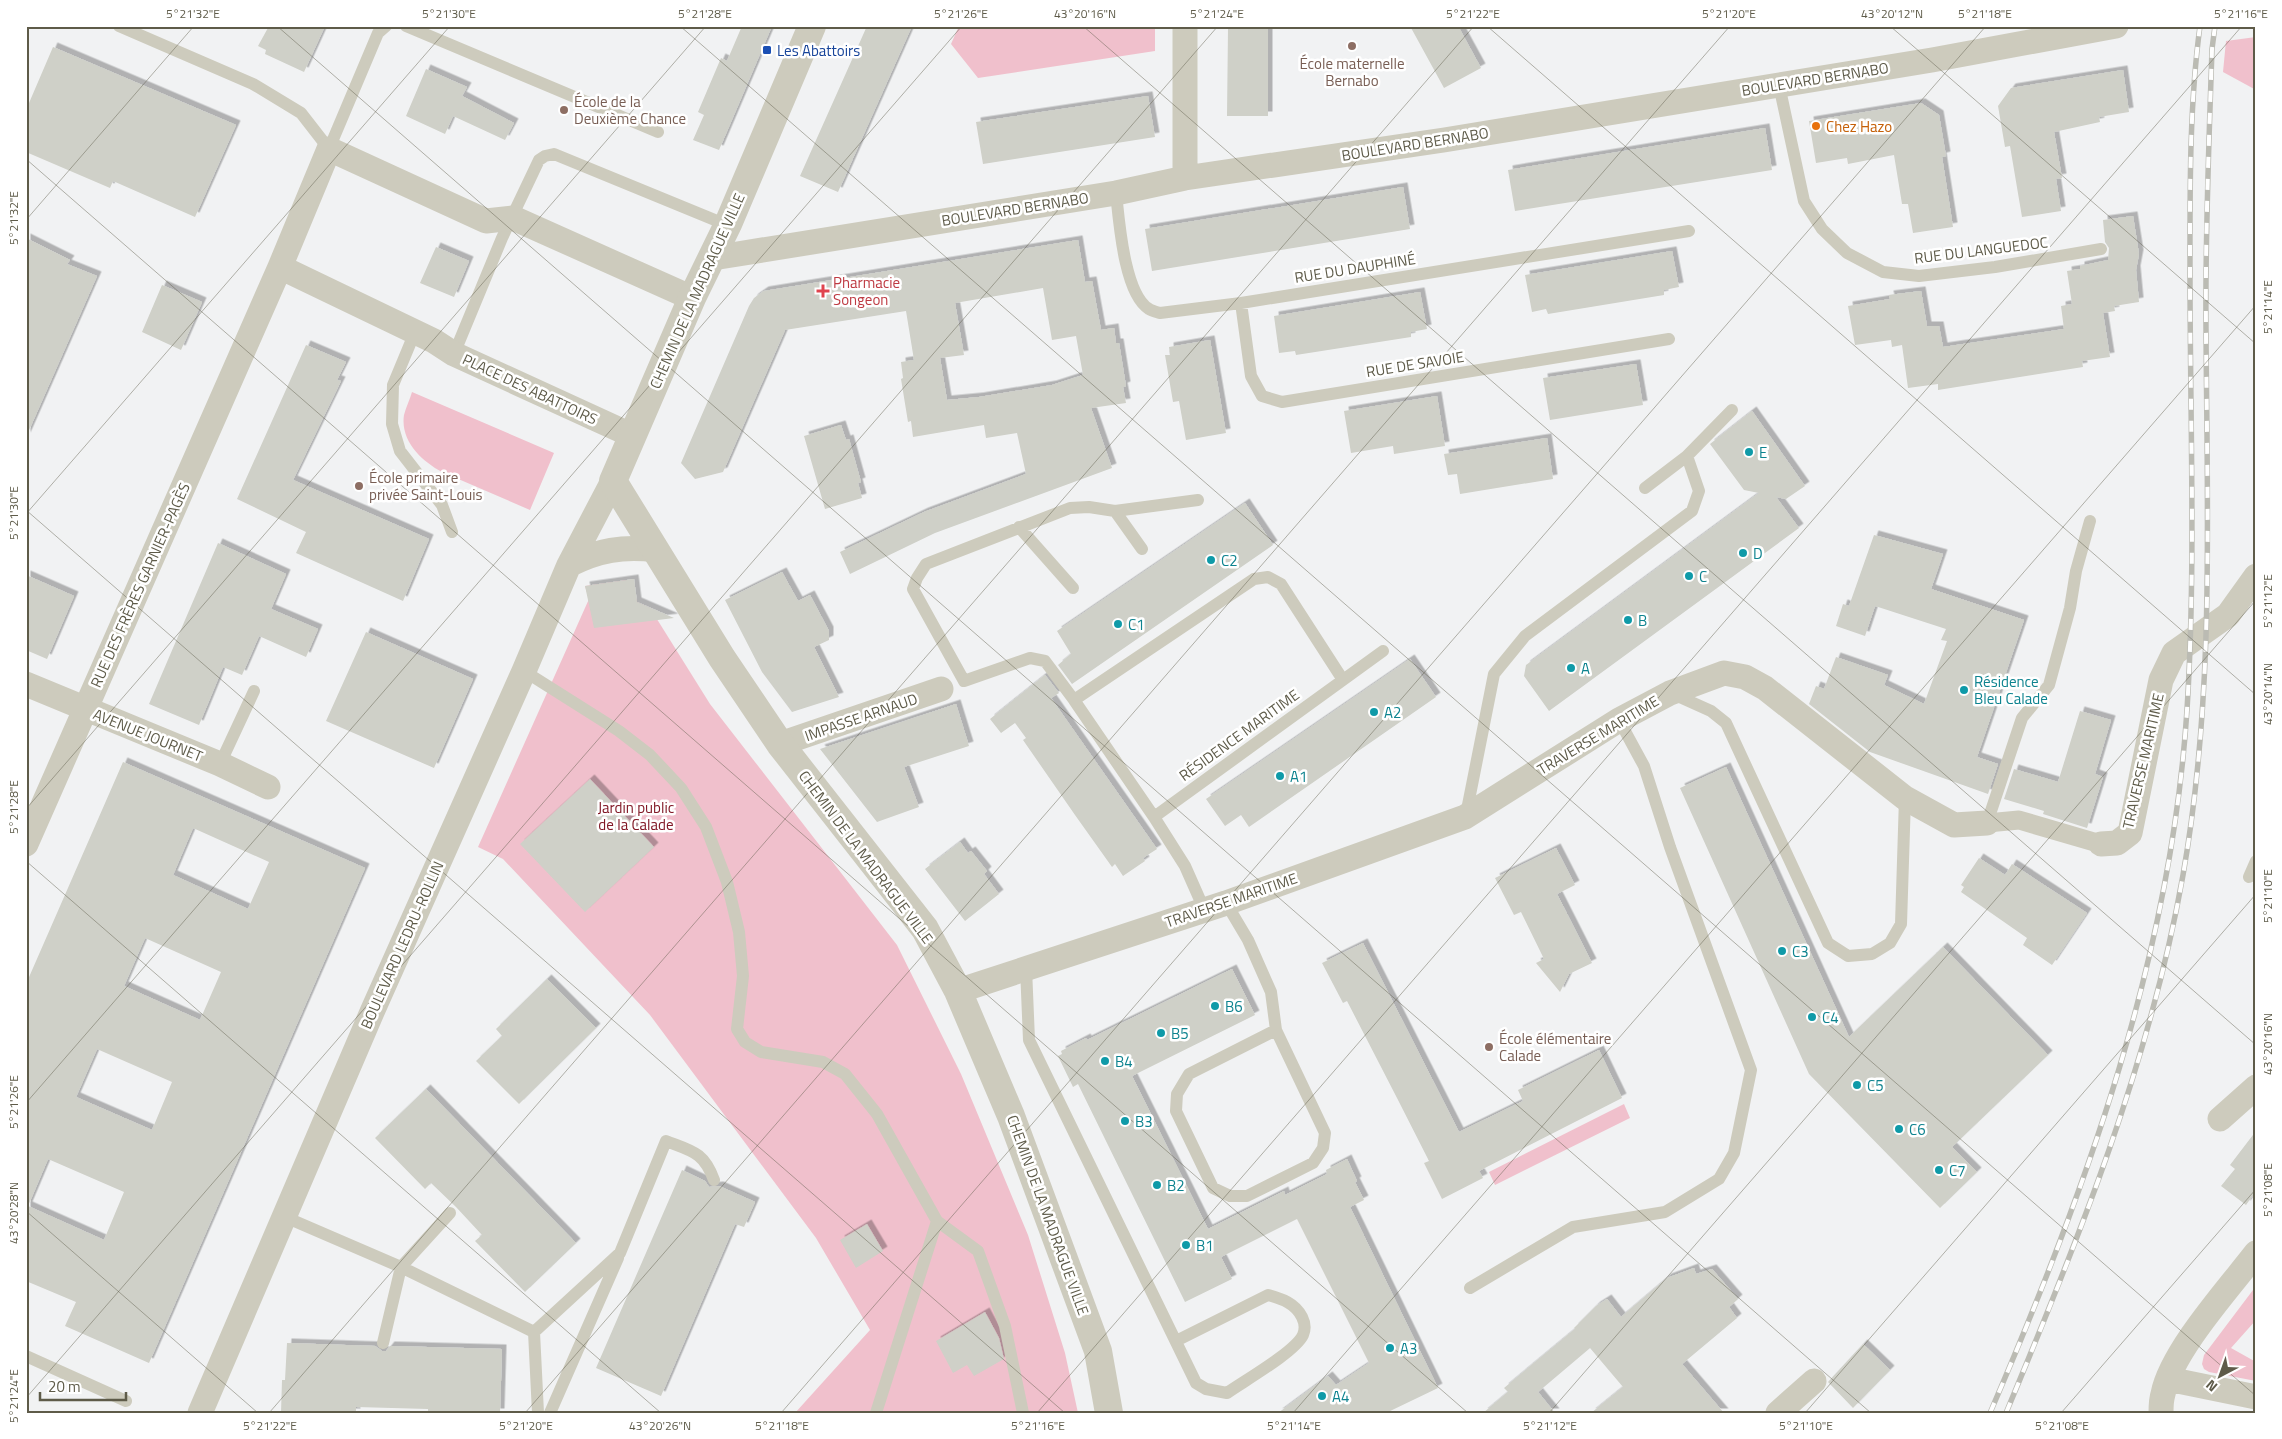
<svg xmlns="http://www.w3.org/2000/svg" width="2282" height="1439" viewBox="0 0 2282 1439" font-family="'Titillium Web',sans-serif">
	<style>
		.green { fill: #f0c0cc }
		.building { fill: #cfd0c8; fill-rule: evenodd; filter: url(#shadow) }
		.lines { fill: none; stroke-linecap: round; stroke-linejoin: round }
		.service { stroke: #cdcbbd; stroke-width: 12 }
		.pedestrian { stroke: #cdcbbd; stroke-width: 19 }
		.minor { stroke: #cdcbbd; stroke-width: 25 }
		.tertiary { stroke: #cdcbbd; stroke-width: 28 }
		.rail-casing { stroke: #bbbbb3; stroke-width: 5.5 }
		.rail { stroke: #fff; stroke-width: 4; stroke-dasharray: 11; stroke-linecap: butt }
		.ticks { fill: none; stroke: #5e5b49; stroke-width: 1; stroke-opacity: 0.45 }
		.education-dot { fill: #8d6e63; stroke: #fff; stroke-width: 2 }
		.transit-dot { fill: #1a4fb4; stroke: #fff; stroke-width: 2 }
		.food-dot { fill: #e8710a; stroke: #fff; stroke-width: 2 }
		.health-dot { fill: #e0444e; stroke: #fff; stroke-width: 2 }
		.culture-dot { fill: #0f9aa8; stroke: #fff; stroke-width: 2 }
		.labels { text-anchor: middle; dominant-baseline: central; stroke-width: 5; stroke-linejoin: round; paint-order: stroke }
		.transit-label { font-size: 15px; fill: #164399; stroke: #fff; text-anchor: start }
		.education-label { font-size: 15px; fill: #785e54; stroke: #fff; text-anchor: start }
		.street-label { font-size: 15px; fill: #5e5b49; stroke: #fff }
		.food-label { font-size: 15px; fill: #c56008; stroke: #fff; text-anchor: start }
		.health-label { font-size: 15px; fill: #be3a42; stroke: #fff; text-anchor: start }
		.culture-label { font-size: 15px; fill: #0d838f; stroke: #fff; text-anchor: start }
		.park-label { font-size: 15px; fill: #811826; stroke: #fff }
		.neatline { fill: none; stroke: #5e5b49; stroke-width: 2 }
		.ticks-label { font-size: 12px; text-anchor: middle; fill: #5e5b49 }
	</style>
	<defs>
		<filter id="shadow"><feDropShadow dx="4.5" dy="-4.5" stdDeviation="0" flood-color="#0004"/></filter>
	</defs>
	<rect width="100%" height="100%" fill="#f1f2f3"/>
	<path class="green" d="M959,26H1155V51L978,78L951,44Z
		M2256,37V90L2223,72L2226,41Z
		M412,392L554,453L530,510L442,472C422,461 400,441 404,415C406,407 410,399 412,392Z
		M627,580L632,581L637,602L650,608L710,704L897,945L961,1074L1028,1235L1065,1353L1078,1413H795L870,1330L816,1238L650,1015L503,859L478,847L589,599L585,586Z
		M1624,1104L1630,1118L1495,1185L1489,1172Z
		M2256,1286V1320L2231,1348L2256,1362V1381L2209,1372L2204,1369L2202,1364L2204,1355Z"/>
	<path class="building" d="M269,26H325L304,72L265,54L266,50L258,46Z
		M742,26H772L719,150L693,140L704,115L698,112L721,58L727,61Z
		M867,26H912L838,192L800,176Z
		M1410,26H1458L1481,68L1444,88Z
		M1228,28H1268V116H1227Z
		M53,47L236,125L195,217L113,181L110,188L26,152V110Z
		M426,69L467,87L462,96L514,123L505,140L453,116L445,134L406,116Z
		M2123,70L2129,112L2099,117L2100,122L2054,132L2062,178L2056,179L2061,211L2022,217L2010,146L2005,147L1998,106L2011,88Z
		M1148,96L1155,137L983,164L976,122Z
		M1921,103L1939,115L1946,156L1942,157L1953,227L1913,233L1908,204H1902L1894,155L1848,164L1847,158L1816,163L1809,121Z
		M1765,128L1772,170L1515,211L1508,170Z
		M1403,187L1410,229L1152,271L1145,229Z
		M2133,216L2139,254L2136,270L2139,302L2114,306L2115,311L2103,313L2110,357L2082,361L2083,367L1938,390V384L1908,388L1902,345L1892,347L1891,340L1855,345L1848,306L1890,299L1889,295L1921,291L1927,326H1939L1943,347L2064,329L2061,306L2072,304L2067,271L2080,269V266L2108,260L2109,248L2105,242L2103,220Z
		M26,238L70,260L67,264L97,276L26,437Z
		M1078,240L1085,282L1092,281L1101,330L1114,328L1116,343H1119L1126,386L1123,387L1126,403L1091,408L1112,468L935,533L850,574L840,552L924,512L1026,474L1017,433L986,438L984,425L913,437L911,421L908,422L901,379L903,378L901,362L914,360L906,311L785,330L723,472L695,479L681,463L749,306L754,298L764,291ZM1043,288L1052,340L1076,336L1083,375L1052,385L979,397L947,400L940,358L964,355L955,303Z
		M436,247L469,261L454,297L420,283Z
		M1672,251L1679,287L1664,290V295L1548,314L1546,309L1532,312L1525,275Z
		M162,285L202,302L181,350L142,332Z
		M1420,292L1427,329L1411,332V337L1296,355L1295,351L1279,353L1274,316Z
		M1210,340L1226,433L1186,440L1179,401L1173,402L1165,355H1170L1169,347Z
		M306,345L346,362L337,380L341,381L293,480L429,539L403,601L296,553L306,532L237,499Z
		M1636,364L1643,405L1550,420L1543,378Z
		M1437,396L1445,446L1394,454L1393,446L1351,453L1344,411Z
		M1752,411L1805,486L1786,499L1776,497L1799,528L1549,711L1524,676L1526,665L1759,493L1744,490L1710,444Z
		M841,425L846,440L849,439L861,482L858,483L862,498L825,509L804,436Z
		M1547,438L1553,479L1460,494L1457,474L1448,475L1444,454Z
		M1245,503L1273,545L1072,684L1058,665L1071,654L1057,631Z
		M1874,535L1943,554L1931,589L2024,620L1977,757L1998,764L1988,794L1870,752L1809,704L1816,686L1824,689L1836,657L1888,675L1884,685L1924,704L1947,641L1941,640L1946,629L1875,606L1865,636L1836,626L1843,604L1849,606Z
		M218,543L286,574L271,609L318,629L306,657L259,636L242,675L223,667L199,725L149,704Z
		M782,572L798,601L810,595L829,631V640L814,647L839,697L792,712L762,672L725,600Z
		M26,575L74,596L47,659L26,650Z
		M634,579L637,602L674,618L594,628L585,586Z
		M366,632L473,679L434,768L326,721Z
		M1410,659L1436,697L1249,827L1241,815L1225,826L1206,799Z
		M1045,675L1059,693L1051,698L1157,849L1143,858L1145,861L1123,876L1115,864L1112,867L1075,815L1023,740L1026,738L1015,723L1001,733L990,719Z
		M956,704L969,746L904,767L919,807L877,822L820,749Z
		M2080,711L2111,720L2095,774L2103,777L2087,828L2043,814L2044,811L2004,799L2014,769L2058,782Z
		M123,762L365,868L149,1363L65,1326L76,1302L26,1281V984ZM193,828L269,862L248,909L173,875ZM145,938L221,972L200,1020L124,986ZM97,1049L172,1082L152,1130L76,1097ZM48,1159L124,1192L104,1240L28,1206Z
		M1726,767L1849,1037L1943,947L2048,1055L1952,1147L1977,1172L1940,1208L1809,1074L1680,788Z
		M590,779L654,847L585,912L520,844Z
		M960,842L968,853L971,851L987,871L984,874L999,894L965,921L925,869Z
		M1556,848L1575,885L1557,894L1592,963L1569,974L1560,992L1536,963L1544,959L1521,912L1514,915L1495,878Z
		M1979,858L2005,875L2012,864L2087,913L2052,965L2023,945L2027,938L1961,892L1964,887L1961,885Z
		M1363,943L1459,1132L1523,1101L1518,1090L1599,1050L1622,1098L1479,1171L1483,1178L1442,1199L1424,1163L1429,1161L1397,1098L1347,1001L1343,1003L1322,963Z
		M1232,969L1255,1015L1132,1076L1208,1229L1284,1191L1285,1195L1327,1174L1326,1170L1347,1159L1357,1181L1355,1182L1364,1200L1350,1207L1438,1388L1386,1413H1278L1328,1376L1336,1385L1369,1363L1297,1219L1221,1257L1232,1279L1185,1302L1078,1084L1073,1087L1058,1056L1062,1054L1061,1051L1086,1038L1087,1040Z
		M547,979L596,1028L519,1104L476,1061L502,1036L496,1029Z
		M426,1089L576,1243L525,1292L475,1241L482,1235L456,1207L431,1183L425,1189L375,1138Z
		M2256,1131V1191L2246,1205L2221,1186L2235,1169L2230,1165Z
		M682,1170L705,1181L709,1187L719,1186L755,1202L744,1227L735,1224L661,1396L596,1368Z
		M867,1224L883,1251L856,1268L840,1240Z
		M1694,1268L1696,1274L1712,1269L1738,1299L1729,1307L1737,1318L1682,1364L1724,1413H1591L1623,1387L1590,1348L1538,1392L1555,1413H1483L1508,1392L1504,1388L1575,1329L1574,1328L1596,1306L1607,1299L1621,1317L1667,1278Z
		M985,1312L999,1338L1004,1359L974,1376L967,1365L953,1373L936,1341Z
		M287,1343L375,1346L382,1351H386L390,1346L502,1349L500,1413H428V1409L356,1407V1413H281L282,1380H285Z
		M1863,1344L1890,1370L1853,1408L1828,1382Z"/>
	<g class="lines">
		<path class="service" d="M119,26L253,84L301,113L329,149L378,33L386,26
			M406,26L658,132
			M1779,85L1804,201L1822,229L1847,253L1883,272L1919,276L1995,267L2101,249
			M1116,193C1119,220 1124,294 1149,309C1152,311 1157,312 1160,313L1241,303L1689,231
			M1241,303L1251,376L1262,396L1282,402L1669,339
			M415,332L393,385L392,424L400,451L442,505L452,532
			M454,354L502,238L539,160L545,156L554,154L727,225
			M1645,488L1687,456L1732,410
			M1115,511L1198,500
			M1019,527L1073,588
			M1142,549L1115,511L1089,507L1070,508L926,564L917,578L913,589L964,681L1030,658L1045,661L1074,700L1154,817L1185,866L1204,909
			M524,671L619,731L650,755L681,788L706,827L727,882L739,932L743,976L737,1029L745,1042L761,1052L823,1062L845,1074L877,1114L937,1221L876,1413
			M1671,693L1711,711L1726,723L1828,943L1848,956L1872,954L1890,943L1901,924L1905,798
			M1074,700L1254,579L1268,577L1281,584L1343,680
			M220,764L254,691
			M1466,815L1494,674L1525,636L1692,511L1699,491L1687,456
			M1154,817L1383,651
			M1987,823L2022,718L2049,685L2070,608L2076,571L2090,521
			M2249,877L2256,861
			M1226,903L1248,940L1271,992L1276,1030L1325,1133L1323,1148L1313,1163L1247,1196H1230L1213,1188L1176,1111L1177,1094L1189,1074L1276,1030
			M1026,968L1029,1040L1196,1383L1206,1389L1227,1393C1244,1381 1295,1352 1303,1335C1306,1328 1305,1323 1302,1317C1295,1303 1282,1299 1268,1295L1176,1341
			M285,1217L401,1267L534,1332L538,1413
			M937,1221L978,1251L1005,1326L1023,1413
			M1470,1288L1573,1227L1665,1212L1719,1179L1734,1153L1751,1070L1670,847L1644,766L1619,720
			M534,1332L620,1253L666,1141C692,1151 704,1152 714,1180
			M383,1343L401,1267L450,1213
			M26,1356L126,1401
			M550,1413L618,1258"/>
		<path class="pedestrian" d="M1987,823L2019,820L2101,844"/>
		<path class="minor" d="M1185,178V26
			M713,258L1116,193L1185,178L1444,140L1932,60L2116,26
			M631,435L454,354L434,341L280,267L329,149L486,221L513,218L692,298
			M569,565C598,550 623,546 656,550
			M26,684L220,764L268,787
			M780,744L941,689
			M26,844L280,267
			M2101,844L2117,843L2130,833L2161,680L2174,653L2228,615L2256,576
			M958,991L1226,903L1465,817L1619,720L1670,693L1724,673L1745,677L1765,688L1905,798L1954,825L1987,823
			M2220,1119L2256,1087
			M2168,1379L2256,1397
			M200,1413L372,1012L524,671L569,565L613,481
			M1778,1413L1814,1381
			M2161,1413C2161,1406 2161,1400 2163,1394C2171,1352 2229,1288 2256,1253"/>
		<path class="tertiary" d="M812,26L728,224L692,298L613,481L722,658L780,744L925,929L958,991L1011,1116L1098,1351L1109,1413"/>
		<defs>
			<path id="rail" d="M1990,1413C2087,1188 2171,956 2187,710C2196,565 2190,420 2190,275C2190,193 2189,108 2200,26
				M2006,1413C2079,1238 2150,1062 2183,875C2215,694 2207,511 2206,329C2205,236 2209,142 2212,49L2215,26"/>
		</defs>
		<use href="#rail" class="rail-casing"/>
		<use href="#rail" class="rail"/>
	</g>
	<path class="ticks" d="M277,26L1871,1413M680,26L2256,1396M1083,26L2256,1045M1487,26L2256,695M1890,26L2256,344M26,159L1468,1413M26,220L194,26M26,510L1065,1413M26,514L450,26M26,809L706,26M26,861L661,1413M26,1103L962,26M26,1211L258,1413M26,1398L1218,26M269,1413L1474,26M525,1413L1730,26M781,1413L1986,26M1037,1413L2242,26M1293,1413L2256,305M1549,1413L2256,600M1805,1413L2256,894M2061,1413L2256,1189"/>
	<g class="education-dot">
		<circle cx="1352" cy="46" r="5"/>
		<circle cx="564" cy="110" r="5"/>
		<circle cx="359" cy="486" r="5"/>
		<circle cx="1489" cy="1047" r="5"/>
	</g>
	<rect class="transit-dot" x="762" y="45" width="10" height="10" rx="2.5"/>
	<circle class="food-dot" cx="1816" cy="126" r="5"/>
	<path class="health-dot" d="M820.5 283.5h5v5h5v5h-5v5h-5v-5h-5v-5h5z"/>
	<g class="culture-dot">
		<circle cx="1749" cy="452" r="5"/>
		<circle cx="1743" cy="553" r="5"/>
		<circle cx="1211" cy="560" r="5"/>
		<circle cx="1689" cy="576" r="5"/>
		<circle cx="1628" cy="620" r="5"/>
		<circle cx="1118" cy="624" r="5"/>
		<circle cx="1571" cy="668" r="5"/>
		<circle cx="1964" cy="690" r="5"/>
		<circle cx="1374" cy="712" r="5"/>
		<circle cx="1280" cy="776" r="5"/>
		<circle cx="1782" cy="951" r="5"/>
		<circle cx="1215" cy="1006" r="5"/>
		<circle cx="1812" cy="1017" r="5"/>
		<circle cx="1161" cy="1033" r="5"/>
		<circle cx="1105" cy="1061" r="5"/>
		<circle cx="1857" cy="1085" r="5"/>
		<circle cx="1125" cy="1121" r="5"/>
		<circle cx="1899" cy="1129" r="5"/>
		<circle cx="1939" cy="1170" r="5"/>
		<circle cx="1157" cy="1185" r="5"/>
		<circle cx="1186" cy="1245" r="5"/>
		<circle cx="1390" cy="1348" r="5"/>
		<circle cx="1322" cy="1396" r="5"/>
	</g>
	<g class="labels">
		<g class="transit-label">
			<text x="777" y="50">Les Abattoirs</text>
		</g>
		<g class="education-label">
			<text x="1352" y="63" text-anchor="middle">École maternelle<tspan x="1352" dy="17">Bernabo</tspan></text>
			<text x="574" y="101">École de la<tspan x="574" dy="17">Deuxième Chance</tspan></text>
			<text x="369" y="477">École primaire<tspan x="369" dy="17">privée Saint-Louis</tspan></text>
			<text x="1499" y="1038">École élémentaire<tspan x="1499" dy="17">Calade</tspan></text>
		</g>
		<g class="street-label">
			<text transform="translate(1815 79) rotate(-9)">BOULEVARD BERNABO</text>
			<text transform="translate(1415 144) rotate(-9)">BOULEVARD BERNABO</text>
			<text transform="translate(1015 209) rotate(-9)">BOULEVARD BERNABO</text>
			<text transform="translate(1981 250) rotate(-7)">RUE DU LANGUEDOC</text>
			<text transform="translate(1355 268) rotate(-9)">RUE DU DAUPHINÉ</text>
			<text transform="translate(697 291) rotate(-66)">CHEMIN DE LA MADRAGUE VILLE</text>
			<text transform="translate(1415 364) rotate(-9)">RUE DE SAVOIE</text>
			<text transform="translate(530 389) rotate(25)">PLACE DES ABATTOIRS</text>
			<text transform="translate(140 585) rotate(-66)">RUE DES FRÈRES GARNIER-PAGÈS</text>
			<text transform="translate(861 717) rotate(-19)">IMPASSE ARNAUD</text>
			<text transform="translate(148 735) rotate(22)">AVENUE JOURNET</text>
			<text transform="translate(1239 735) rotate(-36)">RÉSIDENCE MARITIME</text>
			<text transform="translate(1598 735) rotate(-31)">TRAVERSE MARITIME</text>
			<text transform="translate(2143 761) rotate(-77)">TRAVERSE MARITIME</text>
			<text transform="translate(866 857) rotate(53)">CHEMIN DE LA MADRAGUE VILLE</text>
			<text transform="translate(1231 900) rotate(-19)">TRAVERSE MARITIME</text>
			<text transform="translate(402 945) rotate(-66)">BOULEVARD LEDRU-ROLLIN</text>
			<text transform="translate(1048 1215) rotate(70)">CHEMIN DE LA MADRAGUE VILLE</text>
		</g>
		<g class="food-label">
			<text x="1826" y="126">Chez Hazo</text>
		</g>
		<g class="health-label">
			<text x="833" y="282">Pharmacie<tspan x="833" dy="17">Songeon</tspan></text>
		</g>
		<g class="culture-label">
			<text x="1759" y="452">E</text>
			<text x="1753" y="553">D</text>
			<text x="1221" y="560">C2</text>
			<text x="1699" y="576">C</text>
			<text x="1638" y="620">B</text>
			<text x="1128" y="624">C1</text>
			<text x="1581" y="668">A</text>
			<text x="1974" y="681">Résidence<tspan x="1974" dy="17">Bleu Calade</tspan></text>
			<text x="1384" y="712">A2</text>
			<text x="1290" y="776">A1</text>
			<text x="1792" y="951">C3</text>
			<text x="1225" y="1006">B6</text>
			<text x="1822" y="1017">C4</text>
			<text x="1171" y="1033">B5</text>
			<text x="1115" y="1061">B4</text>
			<text x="1867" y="1085">C5</text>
			<text x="1135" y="1121">B3</text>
			<text x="1909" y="1129">C6</text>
			<text x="1949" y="1170">C7</text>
			<text x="1167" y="1185">B2</text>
			<text x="1196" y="1245">B1</text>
			<text x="1400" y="1348">A3</text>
			<text x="1332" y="1396">A4</text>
		</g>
		<g class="park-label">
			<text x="636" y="807">Jardin public<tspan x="636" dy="17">de la Calade</tspan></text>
		</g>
	</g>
	<rect width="2282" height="1439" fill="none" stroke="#ffffff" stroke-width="55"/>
	<g transform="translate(2220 1376) rotate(221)" stroke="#ffffff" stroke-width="4" paint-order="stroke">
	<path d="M0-4L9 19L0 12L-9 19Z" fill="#5e5b49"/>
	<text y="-8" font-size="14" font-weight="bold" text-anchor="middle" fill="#5e5b49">N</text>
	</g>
	<path d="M40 1392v8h86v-8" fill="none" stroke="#5e5b49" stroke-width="2.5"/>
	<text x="48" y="1392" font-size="15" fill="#5e5b49" stroke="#ffffff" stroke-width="4" paint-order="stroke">20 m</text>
	<rect x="28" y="28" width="2226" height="1384" class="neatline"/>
	<g class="ticks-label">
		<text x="193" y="18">5°21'32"E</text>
		<text x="449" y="18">5°21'30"E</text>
		<text x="705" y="18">5°21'28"E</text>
		<text x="961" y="18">5°21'26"E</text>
		<text x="1085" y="18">43°20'16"N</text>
		<text x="1217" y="18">5°21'24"E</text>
		<text x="1473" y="18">5°21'22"E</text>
		<text x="1729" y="18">5°21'20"E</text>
		<text x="1892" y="18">43°20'12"N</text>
		<text x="1985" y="18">5°21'18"E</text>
		<text x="2241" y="18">5°21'16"E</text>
		<text transform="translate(14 218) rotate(-90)" y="4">5°21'32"E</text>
		<text transform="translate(2268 307) rotate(-90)" y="4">5°21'14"E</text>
		<text transform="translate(14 513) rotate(-90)" y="4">5°21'30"E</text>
		<text transform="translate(2268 601) rotate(-90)" y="4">5°21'12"E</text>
		<text transform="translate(2268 694) rotate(-90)" y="4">43°20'14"N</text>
		<text transform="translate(14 807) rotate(-90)" y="4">5°21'28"E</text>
		<text transform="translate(2268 896) rotate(-90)" y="4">5°21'10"E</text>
		<text transform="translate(2268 1044) rotate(-90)" y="4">43°20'16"N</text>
		<text transform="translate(14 1102) rotate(-90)" y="4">5°21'26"E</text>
		<text transform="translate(2268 1190) rotate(-90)" y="4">5°21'08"E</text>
		<text transform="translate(14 1213) rotate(-90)" y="4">43°20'28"N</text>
		<text transform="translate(14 1396) rotate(-90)" y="4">5°21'24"E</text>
		<text x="270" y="1430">5°21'22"E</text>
		<text x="526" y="1430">5°21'20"E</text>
		<text x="660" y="1430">43°20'26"N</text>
		<text x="782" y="1430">5°21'18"E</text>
		<text x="1038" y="1430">5°21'16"E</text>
		<text x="1294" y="1430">5°21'14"E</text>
		<text x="1550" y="1430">5°21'12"E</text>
		<text x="1806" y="1430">5°21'10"E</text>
		<text x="2062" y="1430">5°21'08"E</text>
	</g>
</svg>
